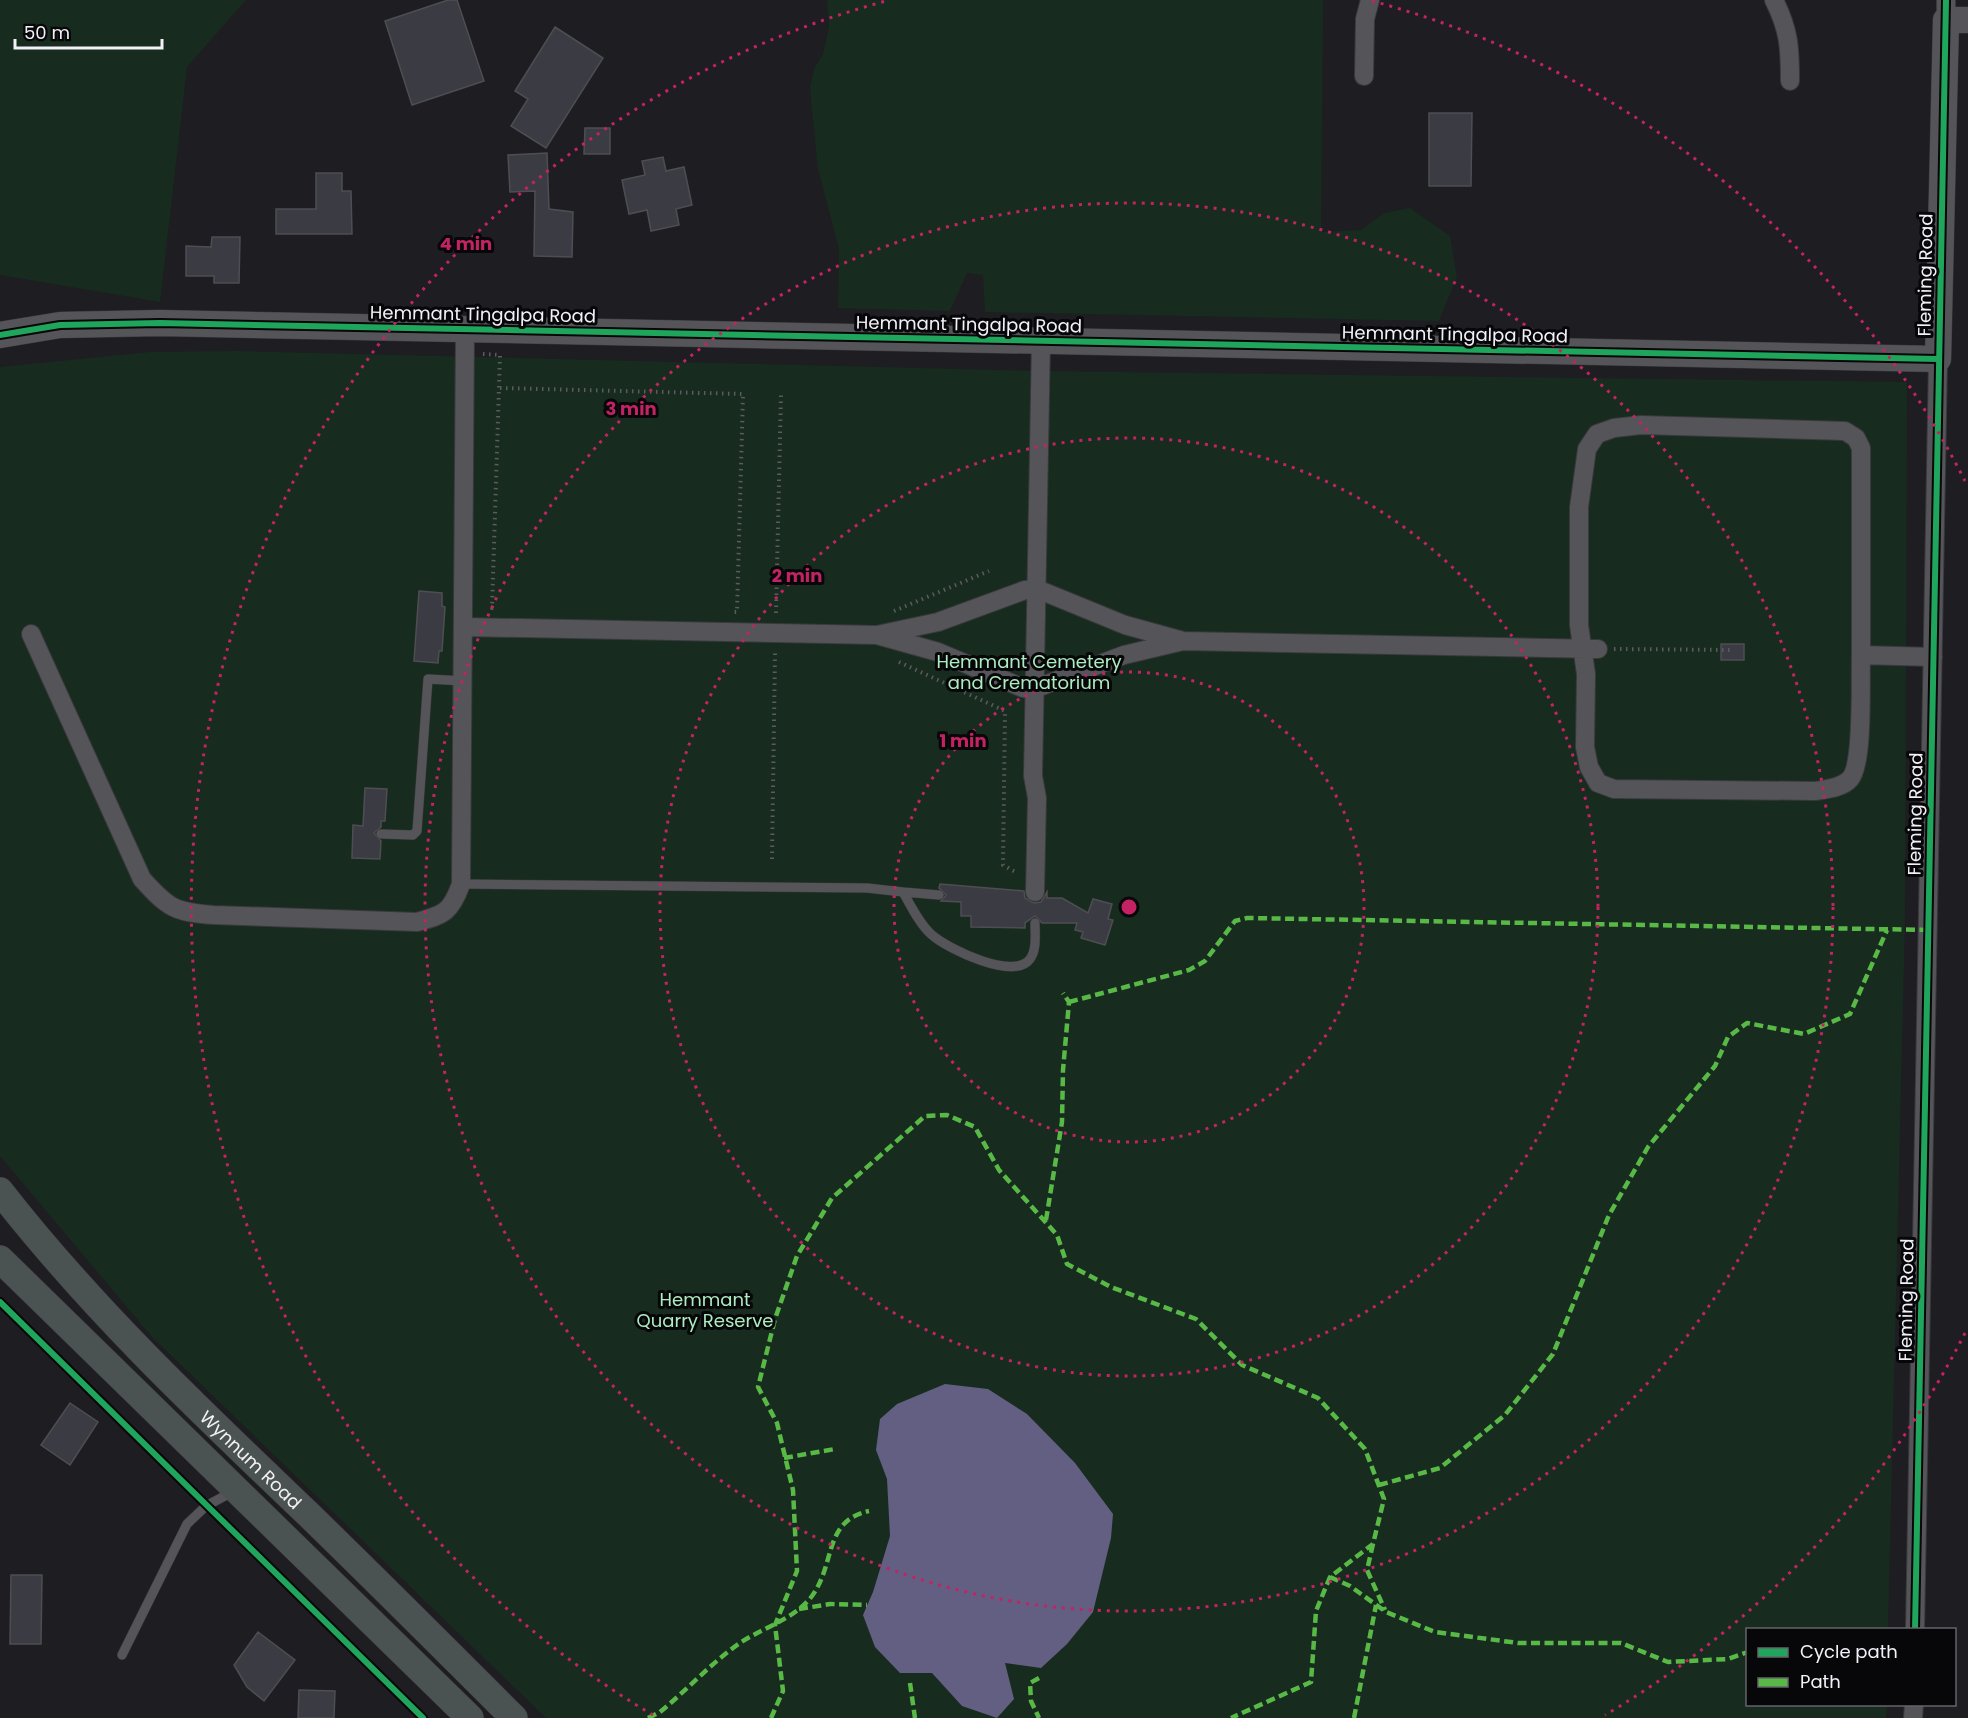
<svg xmlns="http://www.w3.org/2000/svg" width="1968" height="1718" viewBox="0 0 1968 1718" font-family="Poppins,sans-serif">
	<style>
		.green { fill: #182b1f }
		.water { fill: #625f82 }
		.building { fill: #3b3b44; stroke: #4e4e52; stroke-width: 1.5 }
		.lines { fill: none; stroke-linecap: round; stroke-linejoin: round }
		.lane-casing { stroke: #3a393e; stroke-width: 10 }
		.street-casing { stroke: #3a393e; stroke-width: 20 }
		.secondary-casing { stroke: #3a393e; stroke-width: 27 }
		.primary-casing { stroke: #3a393e; stroke-width: 28 }
		.path { stroke: #5c5b5f; stroke-width: 4; stroke-dasharray: 1.5 4.5; stroke-linecap: butt }
		.lane { stroke: #555559; stroke-width: 9 }
		.street { stroke: #555559; stroke-width: 18 }
		.secondary { stroke: #555559; stroke-width: 26 }
		.primary { stroke: #4b5352; stroke-width: 27 }
		.quiet { stroke: #58b947; stroke-width: 4.5; stroke-dasharray: 9 4.5; stroke-linecap: butt }
		.cycleway-casing { stroke: #07070a; stroke-width: 10 }
		.cycleway { stroke: #20a55d; stroke-width: 6 }
		.ring { fill: none; stroke: #c42363; stroke-width: 3; stroke-dasharray: 3 6 }
		.labels { text-anchor: middle; dominant-baseline: central; stroke-width: 6; stroke-linejoin: round; paint-order: stroke }
		.street-label { font-size: 18px; fill: #f2f1f8; stroke: #07070a }
		.park-label { font-size: 18px; fill: #adecbf; stroke: #07070a }
		.centre { fill: #c42363; stroke: #07070a; stroke-width: 3 }
		.ring-label { font-size: 18px; text-anchor: middle; font-weight: bold; fill: #c42363; stroke: #07070a; stroke-width: 6; stroke-linejoin: round; paint-order: stroke }
	</style>
	<rect width="100%" height="100%" fill="#1d1d22"/>
	<path class="green" d="M0,0H246L187,67L160,302L0,275Z
		M827,0H1323L1321,232L1361,230L1384,213L1410,208L1450,236L1457,277L1439,321L985,312L983,275L967,273L950,311L838,308L839,249L818,169L810,88L814,69L823,54L829,26Z
		M235,351L1040,371L1907,382L1905,919L1888,1629L1748,1630V1704L1887,1705L1886,1718H546L152,1337L0,1156V367L150,352Z"/>
	<path class="water" d="M945,1384L988,1389L1027,1414L1075,1463L1113,1514L1111,1538L1093,1612L1067,1644L1041,1668L1005,1663L1014,1699L997,1718L962,1706L932,1673H900L875,1647L863,1615L873,1592L890,1536L887,1479L876,1450L880,1419L897,1404Z"/>
	<path class="building" d="M448,0H457L484,81L412,105L385,21Z
		M555,27L603,58L546,148L511,126L528,99L515,91Z
		M1429,113H1472L1471,186H1429Z
		M585,128H610V154H584Z
		M547,153L549,209L573,212L572,257L534,256L535,191L510,192L508,155Z
		M663,157L666,171L684,167L692,205L676,209L679,225L651,231L647,210L629,214L622,180L645,175L642,161Z
		M316,173H342V191H351L352,234H276V209H316Z
		M212,237H240L239,283H214V276H186V246L211,247Z
		M419,591L442,593V606L445,607L442,651H439L438,663L414,661Z
		M1721,644H1744V660H1721Z
		M365,788L387,789L385,821H381V827L374,833L381,841L380,859L352,858L353,825L363,826Z
		M940,884L1024,891L1025,898L1034,903L1041,902L1047,892V898H1062L1088,913L1093,899L1112,904L1108,919L1113,920L1105,945L1081,938L1083,932L1075,930L1077,923H1042L1035,916L1025,923V928L971,927V916H961V902L941,901L946,895L939,888Z
		M70,1403L98,1422L70,1465L41,1445Z
		M11,1575H42L41,1644H10Z
		M258,1632L295,1660L264,1701L247,1687L234,1665Z
		M299,1690L335,1691L334,1718H298Z"/>
	<g class="lines">
		<defs>
			<path id="lane" d="M381,834L413,835L417,831L428,679L464,681
				M461,884L867,888L903,892
				M939,895L903,892C911,906 920,925 932,935C948,949 1014,981 1030,959C1037,950 1035,934 1035,923
				M122,1655L187,1524L206,1506L234,1491"/>
			<path id="street" d="M1774,0C1789,30 1790,47 1790,81
				M1946,20V0
				M1364,76L1365,19L1370,0
				M464,627L877,635
				M31,634L142,879C169,909 175,912 214,915L417,922C444,915 451,912 461,884L465,329
				M1183,641L1124,655L1034,689L1023,688L938,652L877,635L938,622L1025,590L1037,589L1125,625L1183,641L1598,649
				M1861,655C1860,678 1864,764 1850,779C1842,788 1827,789 1816,791L1614,789L1598,783L1589,767L1585,747L1586,674L1579,625V507L1587,449L1597,434L1614,428L1641,425L1845,431L1856,438L1861,448V655L1933,657
				M1035,892L1037,798L1033,776L1041,340
				M1915,1630L1938,359
				M1913,1718L1914,1704"/>
			<path id="secondary" d="M0,335L60,325L160,323L1938,359L1946,20H1968"/>
			<g id="primary">
				<path id="s1" d="M0,1191C92,1309 199,1410 307,1513C377,1581 445,1649 514,1718"/>
				<path d="M0,1259L470,1718"/>
			</g>
		</defs>
		<use href="#lane" class="lane-casing"/>
		<use href="#street" class="street-casing"/>
		<use href="#secondary" class="secondary-casing"/>
		<use href="#primary" class="primary-casing"/>
		<path class="path" d="M483,354L500,355L492,608H496
			M500,388L743,394L737,612H734
			M894,611L989,571
			M776,613L781,394
			M1614,649L1732,650
			M899,662L1005,711L1003,865L1017,873
			M772,859L775,653"/>
		<use href="#lane" class="lane"/>
		<use href="#street" class="street"/>
		<use href="#secondary" class="secondary"/>
		<use href="#primary" class="primary"/>
		<path class="quiet" d="M1069,1002L1189,970L1205,961L1235,921L1247,918L1928,930
			M1046,1220L1062,1122L1063,1070L1069,1002L1063,993
			M784,1458L835,1449
			M1379,1485L1440,1468L1505,1415L1553,1354L1609,1215L1648,1147L1715,1066L1728,1037L1747,1023L1804,1034L1850,1014L1887,930
			M1373,1544L1367,1570L1385,1610
			M1330,1577L1350,1586L1386,1612L1435,1632L1518,1643H1621L1668,1662L1728,1659L1748,1652
			M799,1609L830,1604L867,1605
			M1039,1678L1030,1683L1031,1701L1039,1718
			M910,1683L915,1718
			M648,1718L660,1712C687,1690 711,1663 740,1643C762,1628 795,1619 812,1596C836,1563 823,1521 869,1511
			M771,1718L783,1691L775,1625L797,1571L793,1490L777,1423L758,1387L775,1319L797,1256L832,1198L925,1116L947,1115L975,1127L999,1170L1057,1235L1067,1264L1111,1287L1196,1319L1242,1365L1318,1398L1365,1449L1384,1499L1373,1544L1330,1577L1316,1611L1311,1682L1231,1718
			M1354,1718L1376,1605"/>
		<defs>
			<path id="cycleway" d="M0,335L60,325L160,323L1938,359
				M0,1302L423,1718
				M1915,1630L1946,0"/>
		</defs>
		<use href="#cycleway" class="cycleway-casing"/>
		<use href="#cycleway" class="cycleway"/>
	</g>
	<g class="ring">
		<circle cx="1129" cy="907" r="235"/>
		<circle cx="1129" cy="907" r="469"/>
		<circle cx="1129" cy="907" r="704"/>
		<path d="M1965 1333A938 938 0 0 1 1605 1715M653 1715A938 938 0 0 1 886 1M1372 1A938 938 0 0 1 1965 481"/>
	</g>
	<g class="labels">
		<g class="street-label">
			<text transform="translate(1925 275) rotate(-89)">Fleming Road</text>
			<text transform="translate(483 314) rotate(1)">Hemmant Tingalpa Road</text>
			<text transform="translate(969 324) rotate(1)">Hemmant Tingalpa Road</text>
			<text transform="translate(1455 334) rotate(1)">Hemmant Tingalpa Road</text>
			<text transform="translate(1915 814) rotate(-89)">Fleming Road</text>
			<text transform="translate(1906 1300) rotate(-89)">Fleming Road</text>
			<text stroke="none"><textPath href="#s1" startOffset="368">Wynnum Road</textPath></text>
		</g>
		<g class="park-label">
			<text x="1029" y="661">Hemmant Cemetery<tspan x="1029" dy="21">and Crematorium</tspan></text>
			<text x="705" y="1299">Hemmant<tspan x="705" dy="21">Quarry Reserve</tspan></text>
		</g>
	</g>
	<circle cx="1129" cy="907" r="9" class="centre"/>
	<g class="ring-label">
		<text x="466" y="250">4 min</text>
		<text x="631" y="415">3 min</text>
		<text x="797" y="582">2 min</text>
		<text x="963" y="747">1 min</text>
	</g>
	<rect x="1746" y="1628" width="210" height="78" fill="#07070a" stroke="#656569" stroke-width="1.5"/>
	<rect x="1758" y="1648" width="30" height="9" fill="#20a55d" stroke="#656569" stroke-width="1.5"/>
	<text x="1800" y="1658" font-size="18" fill="#f2f1f8">Cycle path</text>
	<rect x="1758" y="1678" width="30" height="9" fill="#58b947" stroke="#656569" stroke-width="1.5"/>
	<text x="1800" y="1688" font-size="18" fill="#f2f1f8">Path</text>
	<path d="M15 39v9h147v-9" fill="none" stroke="#f2f1f8" stroke-width="3"/>
	<text x="24" y="39" font-size="18" fill="#f2f1f8" stroke="#07070a" stroke-width="4.5" paint-order="stroke">50 m</text>
</svg>
